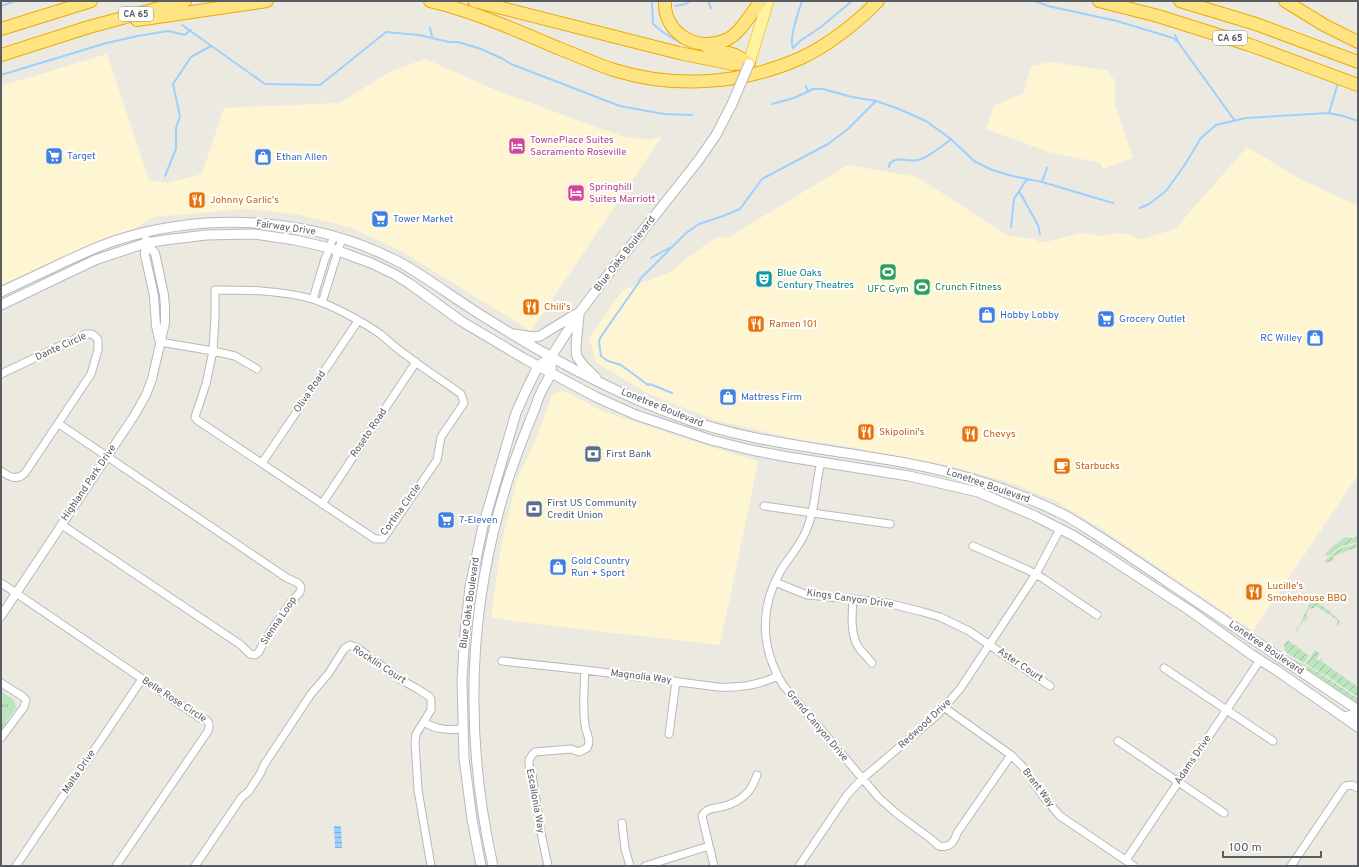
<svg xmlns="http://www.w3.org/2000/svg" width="1359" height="867" viewBox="0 0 1359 867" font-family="Overpass,sans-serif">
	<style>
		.commercial { fill: #fef6d3 }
		.grass { fill: url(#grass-tufts) }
		.garden { fill: url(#garden-furrows) }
		.water { fill: url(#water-rules) }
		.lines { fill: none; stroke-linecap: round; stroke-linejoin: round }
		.stream { stroke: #9dd0ff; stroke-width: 2 }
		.minor-casing { stroke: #b6b8bd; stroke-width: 9 }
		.tertiary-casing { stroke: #b6b8bd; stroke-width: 10 }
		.secondary-casing { stroke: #b6b9bf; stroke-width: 11 }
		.primary-casing { stroke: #f3cc51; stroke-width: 13 }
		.motorway-casing { stroke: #ecab00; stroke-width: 14 }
		.minor { stroke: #fff; stroke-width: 7 }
		.tertiary { stroke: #fff; stroke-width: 8 }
		.secondary { stroke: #fff; stroke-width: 9 }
		.primary { stroke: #fff3a2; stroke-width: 11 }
		.motorway { stroke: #ffe484; stroke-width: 12 }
		.secondary-bridge-casing { stroke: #b6b9bf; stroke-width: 11; stroke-linecap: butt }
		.secondary-bridge { stroke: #fff; stroke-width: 9 }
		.labels { text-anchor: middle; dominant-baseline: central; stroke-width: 4; stroke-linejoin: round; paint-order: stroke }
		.shield { fill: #fff; stroke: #8b8d90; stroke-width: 1 }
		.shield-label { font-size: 9px; font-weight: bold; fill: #595c61 }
		.hotel-label { font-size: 10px; fill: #b23c85; stroke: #fff; text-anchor: start }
		.shop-label { font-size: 10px; fill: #366cbe; stroke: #fff; text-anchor: start }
		.food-label { font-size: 10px; fill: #c56008; stroke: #fff; text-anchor: start }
		.street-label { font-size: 10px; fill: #595c61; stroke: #fff }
		.culture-label { font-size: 10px; fill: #0d838f; stroke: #fff; text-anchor: start }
		.leisure-label { font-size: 10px; fill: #27864d; stroke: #fff; text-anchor: start }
		.service-label { font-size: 10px; fill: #4e5e75; stroke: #fff; text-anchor: start }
	</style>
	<defs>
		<pattern id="grass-tufts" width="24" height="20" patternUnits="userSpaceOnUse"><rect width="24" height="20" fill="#bbe5bd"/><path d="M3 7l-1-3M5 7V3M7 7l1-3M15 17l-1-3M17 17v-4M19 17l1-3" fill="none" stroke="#9bbd9d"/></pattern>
		<pattern id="garden-furrows" width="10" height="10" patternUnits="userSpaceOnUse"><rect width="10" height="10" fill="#bbe5bd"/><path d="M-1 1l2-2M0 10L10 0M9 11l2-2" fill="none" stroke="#9bbd9d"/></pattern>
		<pattern id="water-rules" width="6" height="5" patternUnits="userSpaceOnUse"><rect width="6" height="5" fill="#9dd0ff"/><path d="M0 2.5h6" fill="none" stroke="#83acd2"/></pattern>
	</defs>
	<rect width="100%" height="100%" fill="#eceae0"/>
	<path class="commercial" d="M107,54L149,180L167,183L202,174L224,108L340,103L389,72L425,59L498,91L621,136L650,140L662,136L531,331L401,251L352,228L296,214L246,209L153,217L135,228L1,285V86Z
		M1051,62L1108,71L1115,81V104L1133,158L1103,169L1100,163L1049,152L986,129L994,106L1024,93L1031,66Z
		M1247,147L1300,179L1358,206V475L1253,631L1100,528L1056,501L1012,483L947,465L840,445L801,440L715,420L649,394L596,362L589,338L623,290L673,271L683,261L715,238L729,237L848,165L917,177L1009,236L1035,239L1039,242H1046L1081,233L1103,236L1115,233L1132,235L1139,240L1175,229Z
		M561,391L568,393L602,411L682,438L757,461L758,463L720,645L511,621L491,617L501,546L517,479L537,437L552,395Z"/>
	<path class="grass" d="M1,691L14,700L16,708L1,730Z"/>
	<path class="garden" d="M1358,535V542L1342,546L1328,556L1325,555L1334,546L1345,537L1353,538Z
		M1358,544V547L1333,556L1334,560L1326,563L1325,561C1337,549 1342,547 1358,544Z
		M1316,602C1325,607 1334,614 1340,622L1338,626L1336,625L1338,622L1336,619L1316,606L1313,609L1310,608L1306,614L1308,617L1306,621L1304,620L1296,632L1295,631L1300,624L1310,603L1315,604Z
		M1288,640L1309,656L1304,663L1290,655L1285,651L1284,645Z
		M1315,650L1320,654L1316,659L1319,661L1323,657L1321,661L1358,687V697L1327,676L1318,672L1319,670L1317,669L1316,670L1306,664Z
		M1292,659C1315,669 1337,684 1358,699V703Z"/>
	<path class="water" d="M334,826H341L342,848H335Z"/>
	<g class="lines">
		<path class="stream" d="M652,1L653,24L664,33L681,43
			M708,1L711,8
			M802,1C799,10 788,40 793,48L800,41L821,27L852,1
			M1035,1L1048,6L1117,21L1173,38L1178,42L1235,121
			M1,6L15,1
			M675,6L686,4L690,1
			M182,25L265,84L320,85L386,32L419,35L449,42H458L481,49L503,59L511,64L620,106L664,114L692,115
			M430,28L432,37
			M1175,35L1178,41
			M1,75L103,44L137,36L168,31L185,35L190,30
			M806,86L808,92
			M772,104L794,98L813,89H823L852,97L876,101L899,109L926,121L951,139L974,161L992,170L1012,176L1042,182L1113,203
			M1329,113L1337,86
			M889,167L890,163C899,155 911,164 921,159C932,155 942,146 951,139
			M165,176L176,149V128L180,116L173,84L191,57L211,46
			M1042,182L1047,168
			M1019,191L1038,225L1040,234
			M1140,208L1149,204L1166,191L1184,166L1201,138L1216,125L1246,118L1329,113L1343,116L1358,121
			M1011,227L1014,199L1027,179
			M651,258L669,248
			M672,393L650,384L648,385L621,365L608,361L601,356L599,342L600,338L639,282L641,278L686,233L699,224L723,216L740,209L762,179L828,144L848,129L876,101"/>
		<defs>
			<path id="minor" d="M313,299L324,262L334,236
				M322,303L342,238
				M160,342L213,351L206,384L195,417L197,420L375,539H383L437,460L441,437L464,403L461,394C443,381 424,369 406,355C397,349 389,341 380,334C365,323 330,304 312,299C280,290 247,290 215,290V317L213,351L235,356L257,369
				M1,374L85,334H92L96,337L98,340V350L91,374L25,473C17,481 9,477 1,471
				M59,424L287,578L298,583L301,587L300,592L291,602L264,641L259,652L255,655L250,654L241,645L62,525
				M821,462C815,485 816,509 806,531C800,546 788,558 780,572C759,609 761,649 783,685L879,798L896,813L931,839L939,846C949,848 954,843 957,833L1011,755
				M262,463L358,321
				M322,504L416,362
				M764,506L890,524
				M973,546L1028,570L1044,579L1097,615
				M775,582L807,595L853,599L887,603L923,612L940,617L969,631L1050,686
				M1,583L200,718C208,719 211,723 208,731L116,866
				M853,599C852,614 850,635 859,648C863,653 868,658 872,663
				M502,661L585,670L718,687C739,688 758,686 777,676
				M1164,668L1273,741
				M1,683L22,696L26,700L24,707L1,738
				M945,708L1011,755L1022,766L1042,795L1060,816L1134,866
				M424,722C436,730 448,730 462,729
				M669,734L676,681
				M1118,741L1224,813
				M622,823L625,849L630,866
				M1126,860L1260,660
				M16,866L142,679
				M195,866L241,798L249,791L260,774L264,765L311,694L329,673L344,649L350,645L356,647L403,681L416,688L430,697L431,700V710L416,734L415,743L418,790L431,866
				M548,866L541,833L532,774L529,765V760L532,755L535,752L571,749L579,752L587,748C591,741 588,737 586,730C582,714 584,686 585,670
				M645,866L709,846
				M714,866L702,816C706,808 713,809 721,807C730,805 739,801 746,794C752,789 754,782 757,775
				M799,866L847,795L862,779L937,715L960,689L1036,574L1060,529
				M1291,866L1345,786L1352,785L1358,788"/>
			<path id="tertiary" d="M146,240L145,255L154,296L156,326L159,339
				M1,616L134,416L146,395L152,379L165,323V307L164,295L155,253L146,243"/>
			<path id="secondary" d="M1,292C21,282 42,273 62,263C80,255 98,246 117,240C209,211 315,217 401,263C431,280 459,302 489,320C548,357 610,391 675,415C774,453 882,449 982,482C1007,490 1034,500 1058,512C1072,518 1084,527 1097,535C1122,551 1147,568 1172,585C1234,627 1296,668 1358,710
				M1,305L95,260L146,243L165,240L206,235L254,234L295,240L330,248L371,263L394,274L410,284L461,321L525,359L596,397L636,415L711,440L751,450L788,457L909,476L978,492L1035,516L1074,536L1100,552L1189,610L1252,655L1276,670L1358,727
				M579,314C579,324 574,348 577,356C581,365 590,371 596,378
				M514,334L533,337L540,336L576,314
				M1344,717L1353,715L1358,718
				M481,866L472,819L464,758L462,680L465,632L470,587L483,526L516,413L524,395L538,366L551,357L579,313L603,281L698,161L716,135L732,104
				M493,866C465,741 467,616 504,493C512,464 524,436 535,408C537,401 540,394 543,388C546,383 550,377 551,372C552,367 551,362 551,357"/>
			<path id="primary" d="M749,63L768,1"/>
			<path id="motorway" d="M430,1C475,12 516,30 558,48C577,55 595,64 614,70C675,89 743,84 801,58C827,46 858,22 878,1
				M474,1L679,53L733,64L749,63
				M665,1C663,33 697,53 726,40C740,34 751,13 761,1
				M1099,1L1158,16L1250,45L1358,85
				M1180,1L1256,24L1358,62
				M1285,1L1324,25L1358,42
				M137,20L267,1
				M1,29L91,1
				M706,46L735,55L749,63
				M1,55L89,27L185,1"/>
		</defs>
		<use href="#minor" class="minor-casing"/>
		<use href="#tertiary" class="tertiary-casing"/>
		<use href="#secondary" class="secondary-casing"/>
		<use href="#primary" class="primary-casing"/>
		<use href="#motorway" class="motorway-casing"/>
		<use href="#minor" class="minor"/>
		<use href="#tertiary" class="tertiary"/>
		<use href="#secondary" class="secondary"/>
		<use href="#primary" class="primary"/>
		<use href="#motorway" class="motorway"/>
		<defs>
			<path id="secondary-bridge" d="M732,104L749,64"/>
		</defs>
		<use href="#secondary-bridge" class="secondary-bridge-casing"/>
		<use href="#secondary-bridge" class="secondary-bridge"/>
	</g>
	<defs>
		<symbol id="hotel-square" viewBox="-11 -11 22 22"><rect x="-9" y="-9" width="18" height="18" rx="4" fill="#d1479c" stroke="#fff"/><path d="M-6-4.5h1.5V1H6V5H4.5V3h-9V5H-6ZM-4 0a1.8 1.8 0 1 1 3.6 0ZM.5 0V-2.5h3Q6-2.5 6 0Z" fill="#fff"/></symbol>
		<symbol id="supermarket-square" viewBox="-11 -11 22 22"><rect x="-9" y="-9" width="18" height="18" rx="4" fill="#3f7fe0" stroke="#fff"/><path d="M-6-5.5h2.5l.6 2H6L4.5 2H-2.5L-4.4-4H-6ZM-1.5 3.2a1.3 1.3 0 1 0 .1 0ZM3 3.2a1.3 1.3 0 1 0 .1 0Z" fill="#fff"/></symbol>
		<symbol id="shop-square" viewBox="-11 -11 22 22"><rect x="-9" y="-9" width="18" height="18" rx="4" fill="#3f7fe0" stroke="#fff"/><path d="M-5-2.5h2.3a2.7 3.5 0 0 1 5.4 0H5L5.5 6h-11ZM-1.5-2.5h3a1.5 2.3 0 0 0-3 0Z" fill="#fff"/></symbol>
		<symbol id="restaurant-square" viewBox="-11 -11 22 22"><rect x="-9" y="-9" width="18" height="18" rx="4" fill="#e8710a" stroke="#fff"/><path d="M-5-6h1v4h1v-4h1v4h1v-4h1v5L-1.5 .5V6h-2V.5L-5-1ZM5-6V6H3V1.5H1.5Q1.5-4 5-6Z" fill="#fff"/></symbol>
		<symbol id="stadium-square" viewBox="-11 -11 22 22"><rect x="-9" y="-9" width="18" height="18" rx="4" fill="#2e9e5b" stroke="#fff"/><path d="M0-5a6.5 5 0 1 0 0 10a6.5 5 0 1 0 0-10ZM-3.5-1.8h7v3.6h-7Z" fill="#fff"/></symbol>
		<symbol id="theatre-square" viewBox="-11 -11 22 22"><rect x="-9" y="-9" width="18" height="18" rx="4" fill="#0f9aa8" stroke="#fff"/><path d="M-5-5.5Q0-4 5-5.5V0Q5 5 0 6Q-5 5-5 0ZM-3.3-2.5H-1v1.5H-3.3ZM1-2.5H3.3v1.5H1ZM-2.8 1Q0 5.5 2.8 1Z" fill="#fff"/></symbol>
		<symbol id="bank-square" viewBox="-11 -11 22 22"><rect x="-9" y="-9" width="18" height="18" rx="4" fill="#5c6f8a" stroke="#fff"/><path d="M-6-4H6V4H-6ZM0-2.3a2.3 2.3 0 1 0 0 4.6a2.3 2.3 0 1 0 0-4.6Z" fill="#fff"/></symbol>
		<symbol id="cafe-square" viewBox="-11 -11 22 22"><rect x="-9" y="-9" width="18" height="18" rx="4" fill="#e8710a" stroke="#fff"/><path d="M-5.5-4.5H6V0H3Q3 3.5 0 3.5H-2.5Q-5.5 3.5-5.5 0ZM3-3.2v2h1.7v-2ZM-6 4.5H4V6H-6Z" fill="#fff"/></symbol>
	</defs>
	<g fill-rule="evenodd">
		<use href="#hotel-square" x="507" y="136" width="20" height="20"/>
		<use href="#supermarket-square" x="44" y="146" width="20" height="20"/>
		<use href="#shop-square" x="253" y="147" width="20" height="20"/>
		<use href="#hotel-square" x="566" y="183" width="20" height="20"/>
		<use href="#restaurant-square" x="187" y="190" width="20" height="20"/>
		<use href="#supermarket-square" x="370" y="209" width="20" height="20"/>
		<use href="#stadium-square" x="878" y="262" width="20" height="20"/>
		<use href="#theatre-square" x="754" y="269" width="20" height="20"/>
		<use href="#stadium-square" x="912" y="277" width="20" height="20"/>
		<use href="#restaurant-square" x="521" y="297" width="20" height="20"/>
		<use href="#shop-square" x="977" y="305" width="20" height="20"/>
		<use href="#supermarket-square" x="1096" y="309" width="20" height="20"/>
		<use href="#restaurant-square" x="746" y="314" width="20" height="20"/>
		<use href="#shop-square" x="1305" y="328" width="20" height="20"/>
		<use href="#shop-square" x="718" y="387" width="20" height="20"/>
		<use href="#restaurant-square" x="856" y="422" width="20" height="20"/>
		<use href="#restaurant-square" x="960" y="424" width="20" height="20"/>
		<use href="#bank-square" x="583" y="444" width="20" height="20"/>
		<use href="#cafe-square" x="1052" y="456" width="20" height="20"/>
		<use href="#bank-square" x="524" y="499" width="20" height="20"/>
		<use href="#supermarket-square" x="436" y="510" width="20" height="20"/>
		<use href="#shop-square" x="548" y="557" width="20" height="20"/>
		<use href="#restaurant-square" x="1244" y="582" width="20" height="20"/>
	</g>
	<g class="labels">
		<g class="shield">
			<rect x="119" y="7" width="34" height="14" rx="3"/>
			<rect x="1213" y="31" width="34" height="14" rx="3"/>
		</g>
		<g class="shield-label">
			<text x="136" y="14">CA 65</text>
			<text x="1230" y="38">CA 65</text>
		</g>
		<g class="hotel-label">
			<text x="530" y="140">TownePlace Suites<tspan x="530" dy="12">Sacramento Roseville</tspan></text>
			<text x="589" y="187">Springhill<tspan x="589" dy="12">Suites Marriott</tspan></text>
		</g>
		<g class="shop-label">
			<text x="67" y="156">Target</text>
			<text x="276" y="157">Ethan Allen</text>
			<text x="393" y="219">Tower Market</text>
			<text x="1000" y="315">Hobby Lobby</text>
			<text x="1119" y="319">Grocery Outlet</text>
			<text x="1302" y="338" text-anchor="end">RC Willey</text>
			<text x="741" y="397">Mattress Firm</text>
			<text x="459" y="520">7-Eleven</text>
			<text x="571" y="561">Gold Country<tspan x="571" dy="12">Run + Sport</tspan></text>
		</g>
		<g class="food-label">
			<text x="210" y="200">Johnny Garlic's</text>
			<text x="544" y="307">Chili's</text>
			<text x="769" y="324">Ramen 101</text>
			<text x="879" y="432">Skipolini's</text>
			<text x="983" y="434">Chevys</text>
			<text x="1075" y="466">Starbucks</text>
			<text x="1267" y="586">Lucille's<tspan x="1267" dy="12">Smokehouse BBQ</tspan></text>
		</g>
		<g class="street-label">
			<text transform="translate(286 228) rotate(8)">Fairway Drive</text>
			<text transform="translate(625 254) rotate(-52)">Blue Oaks Boulevard</text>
			<text transform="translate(61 347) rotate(-24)">Dante Circle</text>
			<text transform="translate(310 392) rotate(-56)">Oliva Road</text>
			<text transform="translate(662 408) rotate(22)">Lonetree Boulevard</text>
			<text transform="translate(369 433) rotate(-56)">Roseto Road</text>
			<text transform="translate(89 483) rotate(-56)">Highland Park Drive</text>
			<text transform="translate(988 486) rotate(19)">Lonetree Boulevard</text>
			<text transform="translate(401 510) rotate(-54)">Cortina Circle</text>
			<text transform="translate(850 599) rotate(8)">Kings Canyon Drive</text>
			<text transform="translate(470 603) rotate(-82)">Blue Oaks Boulevard</text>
			<text transform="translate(279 621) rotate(-56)">Sienna Loop</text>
			<text transform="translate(1266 648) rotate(34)">Lonetree Boulevard</text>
			<text transform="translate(379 665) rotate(33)">Rocklin Court</text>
			<text transform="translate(1020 665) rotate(34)">Aster Court</text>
			<text transform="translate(641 677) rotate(7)">Magnolia Way</text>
			<text transform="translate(174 700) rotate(33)">Belle Rose Circle</text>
			<text transform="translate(925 724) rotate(-43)">Redwood Drive</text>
			<text transform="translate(817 726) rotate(50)">Grand Canyon Drive</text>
			<text transform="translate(1193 760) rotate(-56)">Adams Drive</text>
			<text transform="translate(79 772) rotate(-56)">Malta Drive</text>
			<text transform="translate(1038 788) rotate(53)">Brant Way</text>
			<text transform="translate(535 801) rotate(80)">Escallonia Way</text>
		</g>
		<g class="culture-label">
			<text x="777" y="273">Blue Oaks<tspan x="777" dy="12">Century Theatres</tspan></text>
		</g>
		<g class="leisure-label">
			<text x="935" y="287">Crunch Fitness</text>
			<text x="888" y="289" text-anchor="middle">UFC Gym</text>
		</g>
		<g class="service-label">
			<text x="606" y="454">First Bank</text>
			<text x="547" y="503">First US Community<tspan x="547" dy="12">Credit Union</tspan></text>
		</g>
	</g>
	<rect width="1359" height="867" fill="none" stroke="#595c61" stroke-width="4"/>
	<path d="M1223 851v6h98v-6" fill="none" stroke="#595c61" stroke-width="2"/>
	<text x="1229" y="851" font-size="12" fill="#595c61" stroke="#ffffff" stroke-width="3" paint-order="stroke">100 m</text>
</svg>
